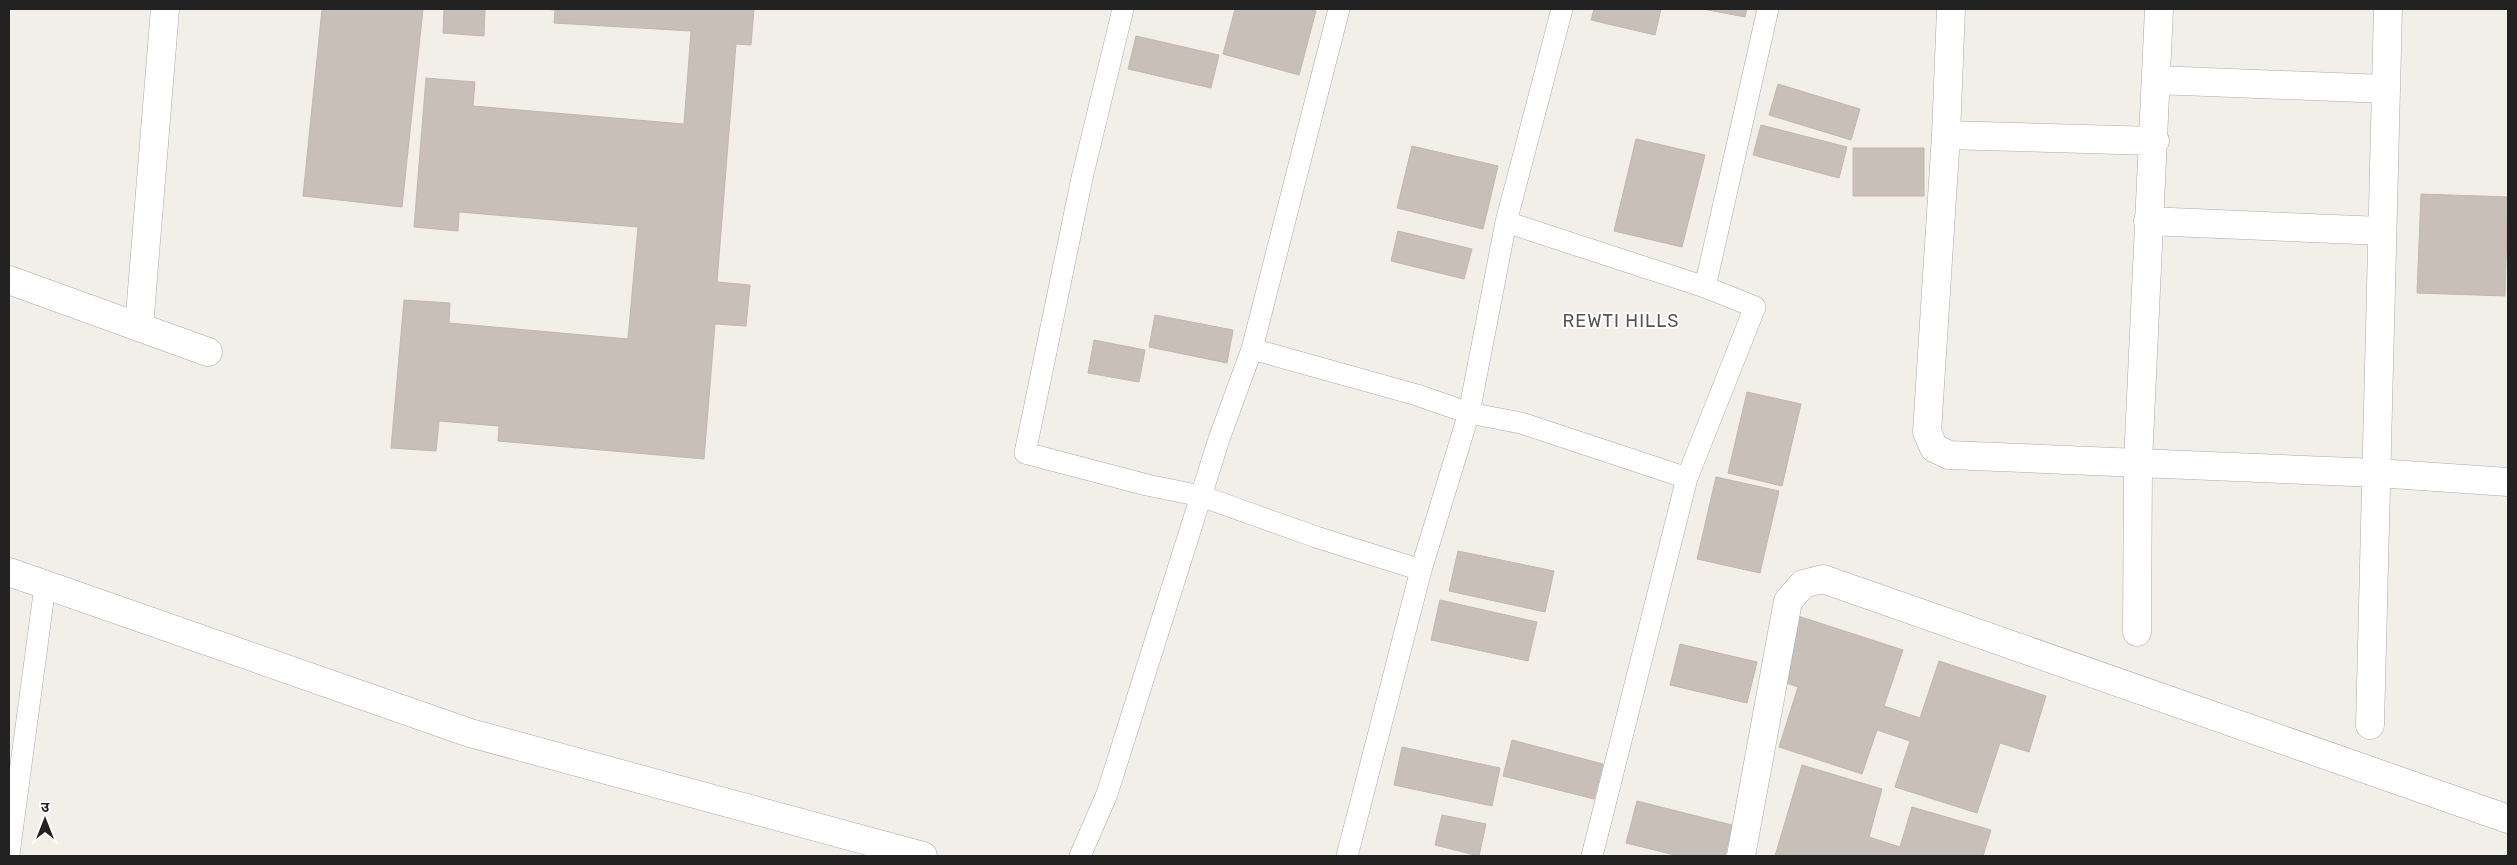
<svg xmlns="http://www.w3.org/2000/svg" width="2517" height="865" viewBox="0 0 2517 865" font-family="Rubik,'Noto Sans Devanagari',sans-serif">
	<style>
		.building { fill: #c7bfb8; stroke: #c4b6ab }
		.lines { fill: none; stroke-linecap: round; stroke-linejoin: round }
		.service-casing { stroke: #a9a9a9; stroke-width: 22 }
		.minor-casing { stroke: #a9a9a9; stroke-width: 29 }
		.service { stroke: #fff; stroke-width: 21 }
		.minor { stroke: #fff; stroke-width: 28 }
		.labels { text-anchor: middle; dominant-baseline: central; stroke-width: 4; stroke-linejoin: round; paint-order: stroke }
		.neighbourhood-label { font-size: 18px; letter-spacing: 1px; fill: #555; stroke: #fff }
	</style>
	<rect width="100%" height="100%" fill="#f2efe9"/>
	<path class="building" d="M322,9H423L402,207L303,196Z
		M444,9H485L484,36L443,33Z
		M542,9H754L751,45L736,44L717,282L750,285L746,326L715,324L704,459L498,441L499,426L439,421L436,451L391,448L404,300L450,303L449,323L628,339L638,227L459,212L458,231L414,227L426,78L475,82L473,106L684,124L691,31L554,23L555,10Z
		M1235,9H1307L1316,11L1299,75L1223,54Z
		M1594,9H1661L1655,35L1591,20Z
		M1703,9H1747L1745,17Z
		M1136,36L1219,55L1211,88L1128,69Z
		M1778,84L1860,109L1851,140L1769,115Z
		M1761,125L1847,147L1839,178L1753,155Z
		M1636,139L1705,155L1682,247L1614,231Z
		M1412,146L1498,166L1483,229L1397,208Z
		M1853,148H1924V196H1853Z
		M2421,194L2508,197L2505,296L2417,293Z
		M1398,231L1472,249L1464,279L1391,261Z
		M1155,315L1233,330L1227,363L1149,347Z
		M1094,340L1145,350L1139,382L1088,373Z
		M1747,392L1801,404L1782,486L1728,473Z
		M1716,477L1779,491L1760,573L1697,559Z
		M1458,551L1554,571L1545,612L1449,591Z
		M1440,600L1537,622L1528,661L1431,640Z
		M1798,616L1903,650L1884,706L1920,718L1939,661L2046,696L2029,752L2000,743L1977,813L1895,787L1910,741L1877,730L1862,774L1779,747L1798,687L1777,680Z
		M1680,644L1757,662L1747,703L1670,685Z
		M1512,740L1603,764L1594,799L1503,776Z
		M1402,747L1500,768L1492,806L1394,785Z
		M1802,765L1882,789L1869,837L1900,847L1912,807L1991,830L1983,856H1775Z
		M1637,801L1732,825L1725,856H1679L1626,843Z
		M1442,815L1486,824L1479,856L1435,845Z"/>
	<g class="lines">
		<defs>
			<path id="service" d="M1123,9L1082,178L1025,453L1147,485L1201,496L1316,537L1421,570
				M1506,222L1705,287L1755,307L1687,478L1592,856
				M1705,287L1768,9
				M1252,349L1417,395L1469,413L1521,423L1687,478
				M9,854L45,586
				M1080,856L1107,794L1219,439L1252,349L1339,9
				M1347,856L1421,570L1469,413L1506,222L1562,9"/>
			<path id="minor" d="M1951,9L1946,135L1927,432L1934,448L1949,455L2377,473L2508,482
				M2156,80L2385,89
				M1946,135L2155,141
				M2148,221L2382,231
				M9,280L208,352
				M139,327L165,9
				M9,572L470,733L923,856
				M2137,632L2138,462L2159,9
				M2370,725L2388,9
				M1741,856L1788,601L1803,584L1823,579L2508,819"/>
		</defs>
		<use href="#service" class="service-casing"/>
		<use href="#minor" class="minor-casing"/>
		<use href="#service" class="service"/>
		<use href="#minor" class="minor"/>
	</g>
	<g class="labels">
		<g class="neighbourhood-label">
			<text x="1621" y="321">REWTI HILLS</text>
		</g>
	</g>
	<rect width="2517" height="865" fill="none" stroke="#222222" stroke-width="20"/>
	<g transform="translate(45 820)" stroke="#ffffff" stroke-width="4" paint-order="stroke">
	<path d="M0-4L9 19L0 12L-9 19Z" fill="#222222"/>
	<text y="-8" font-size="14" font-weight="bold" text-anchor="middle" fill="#222222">उ</text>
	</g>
</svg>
